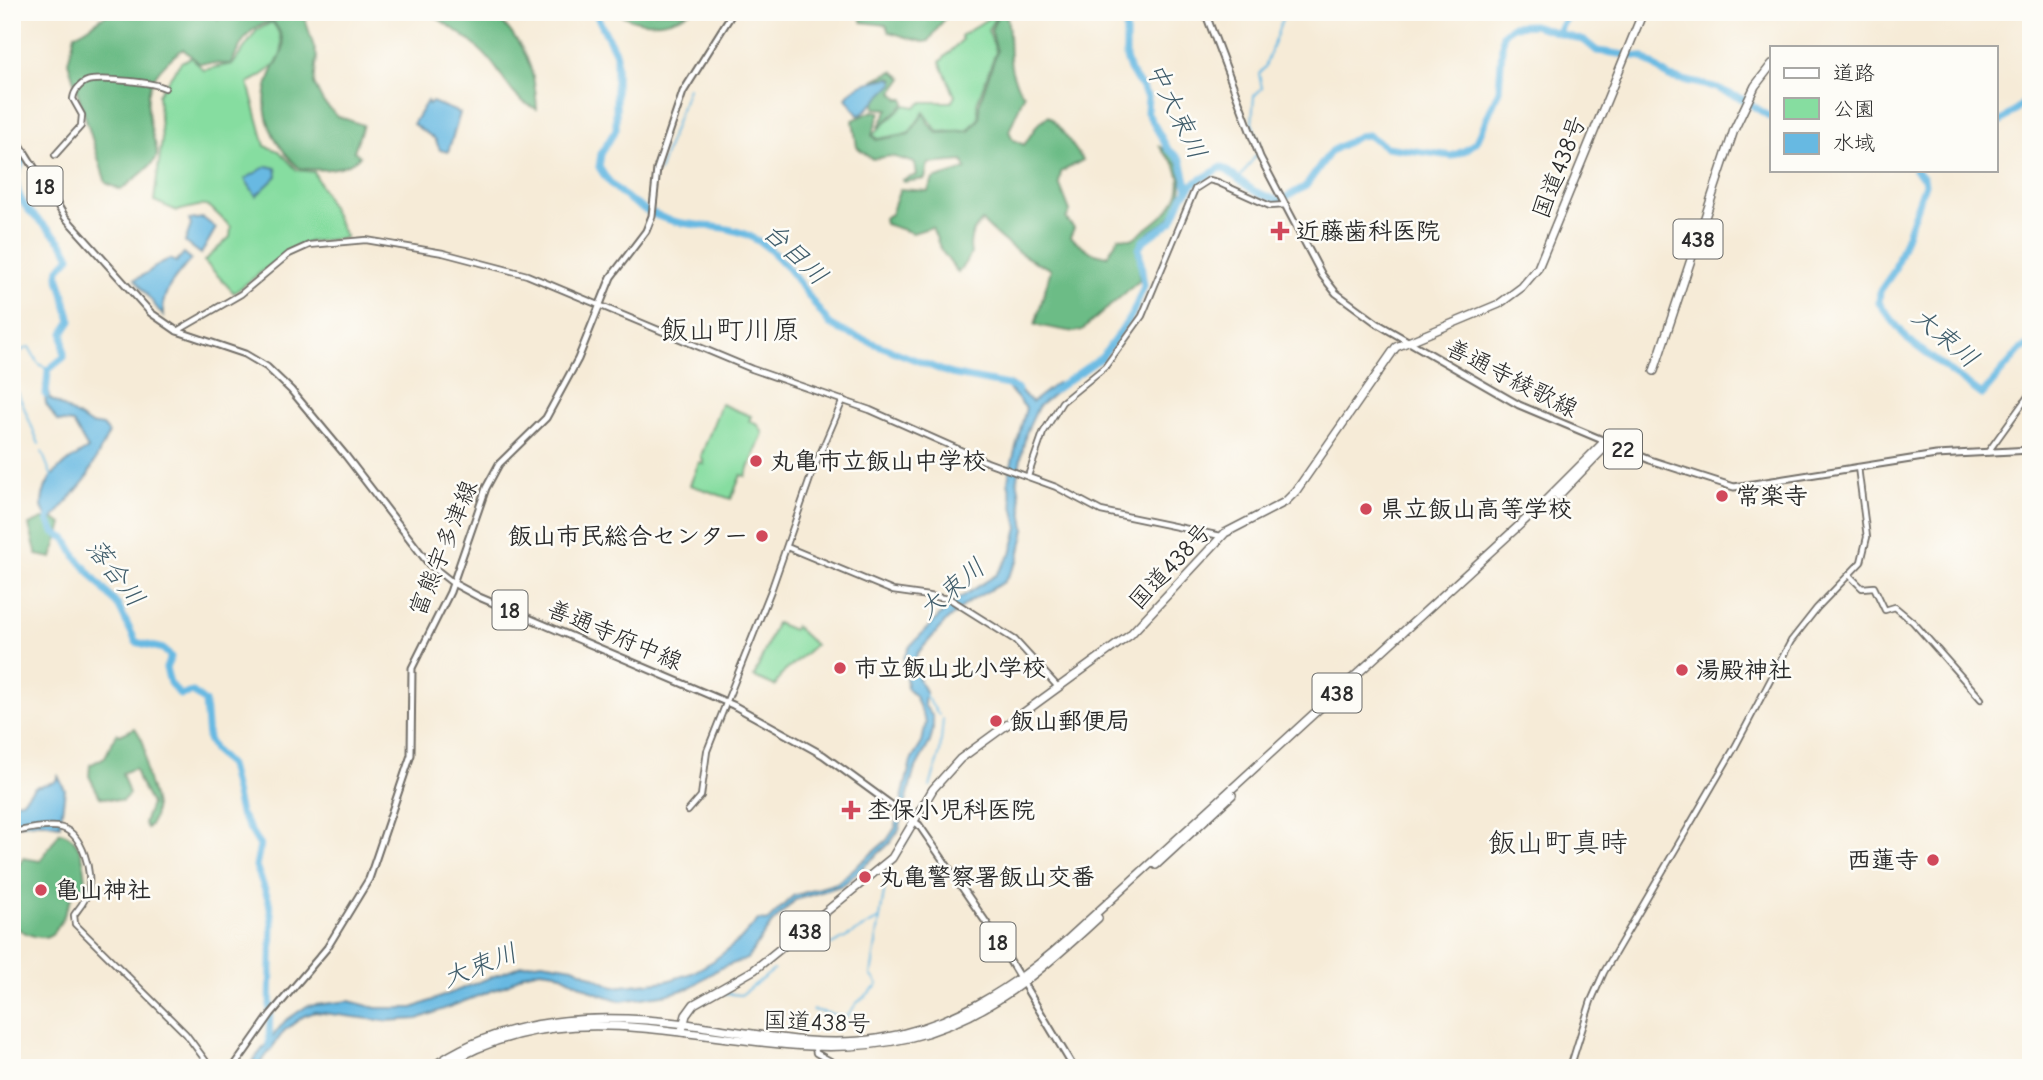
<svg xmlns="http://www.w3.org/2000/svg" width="2043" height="1080" viewBox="0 0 2043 1080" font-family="'Comic Neue','Klee One',sans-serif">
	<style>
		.green { fill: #86dda0; stroke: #588466; stroke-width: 2 }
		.forest { fill: #6cbc86; stroke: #4c7458; stroke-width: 2 }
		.water { fill: #67b9e2; stroke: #497286; stroke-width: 2 }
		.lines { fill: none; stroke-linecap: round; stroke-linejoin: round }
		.stream { stroke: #67b9e2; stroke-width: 2 }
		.river { stroke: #67b9e2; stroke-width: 7 }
		.minor-casing { stroke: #726e67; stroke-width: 8 }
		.major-casing { stroke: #726e67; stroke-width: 9 }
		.highway-casing { stroke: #726e67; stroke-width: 10 }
		.minor { stroke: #fff; stroke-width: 4.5 }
		.major { stroke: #fff; stroke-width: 5 }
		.highway { stroke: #fff; stroke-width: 7 }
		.poi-dot { fill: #d1495b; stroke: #fdfcf7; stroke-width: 2.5 }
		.labels { text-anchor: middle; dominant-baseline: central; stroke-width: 5; stroke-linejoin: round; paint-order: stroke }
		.shield { fill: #fdfcf7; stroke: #6a6a68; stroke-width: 2 }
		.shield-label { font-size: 23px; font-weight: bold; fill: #2b2b2b }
		.street-label { font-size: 24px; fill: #2b2b2b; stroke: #fdfcf7 }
		.poi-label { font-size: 24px; font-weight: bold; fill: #2b2b2b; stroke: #fdfcf7; text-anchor: start }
		.water-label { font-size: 26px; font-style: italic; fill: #405d6b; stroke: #fdfcf7 }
		.quarter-label { font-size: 28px; fill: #2b2b2b; stroke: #fdfcf7 }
	</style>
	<rect width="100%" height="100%" fill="#fdfcf7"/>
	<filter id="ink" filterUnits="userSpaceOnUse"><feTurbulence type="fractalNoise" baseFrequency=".0143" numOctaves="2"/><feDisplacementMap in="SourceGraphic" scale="14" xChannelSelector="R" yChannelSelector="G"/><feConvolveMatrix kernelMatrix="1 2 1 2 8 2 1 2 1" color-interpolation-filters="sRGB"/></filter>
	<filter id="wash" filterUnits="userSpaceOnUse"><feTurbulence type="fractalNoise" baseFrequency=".00686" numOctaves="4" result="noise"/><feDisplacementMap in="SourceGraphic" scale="28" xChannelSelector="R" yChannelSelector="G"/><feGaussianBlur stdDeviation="1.57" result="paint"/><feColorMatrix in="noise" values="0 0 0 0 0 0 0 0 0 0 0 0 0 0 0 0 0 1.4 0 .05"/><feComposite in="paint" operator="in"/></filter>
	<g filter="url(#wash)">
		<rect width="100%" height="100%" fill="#f6ebd7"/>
		<path class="green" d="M998,12L988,30L996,51L977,103L979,118L968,130L938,132L924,112L909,133L877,139L873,134L905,105L915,107L923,102H951L955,96L940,62L962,40L961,36Z
			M272,22C295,52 275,70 248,83L265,146L279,151L297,170L314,172L346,238L308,242L293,248L234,293L204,261L230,237L231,227L210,207L202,205L177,211L154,201L162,139L158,94L181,62L192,57L203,70L233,64L257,30Z
			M721,404L751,416L749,421L758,425L763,433L746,476L741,475L731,499L690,485L699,462L704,464L701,456Z
			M776,623L793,630L795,626L815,645L781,675L775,686L754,677Z"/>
		<path class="forest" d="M113,12H213L218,19L220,12H303L317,57L314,84L323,102L337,116L363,125L354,151L360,156C346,171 318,171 299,168C274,144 257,115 269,80C278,51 295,53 273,21C249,25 241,43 231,64L199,63L183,49C147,75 141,94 153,137C155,144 159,151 156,158C151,168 130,182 121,190L106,183L68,62L75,34C90,30 97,17 113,12Z
			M427,12H493C524,44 535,65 537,109C510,99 506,78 489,59C473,41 447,24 427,12Z
			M617,12H690C667,25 639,27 617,12Z
			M858,12H949L929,41L923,42L889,32L886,25L862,22Z
			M999,12L1007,17C1013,47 1003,69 1024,95L1009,131L1013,140L1024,145L1038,124L1048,116C1059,123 1074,149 1083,160L1061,172L1059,183L1070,211L1066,219L1074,228L1070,237L1091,252L1107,256L1119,237L1132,239C1154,223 1192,201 1176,167C1172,157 1165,157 1160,147C1187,157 1187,193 1171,216C1163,227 1144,231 1139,244C1137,251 1141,271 1139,281L1082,330L1074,332L1035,325L1051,269C1023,258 1004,243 982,221C972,232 968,239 971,254L958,273L941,250L932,227L913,233L885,224L884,218L891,214L900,189L928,191L933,179L966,169L963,161L928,164L925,179L903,182L902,180L917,175L915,163L891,156L872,159L857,147L853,120L873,111L880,112L872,135L876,140L909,134L924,113L929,124L937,133L969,131L980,118L979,105L997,51L991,30Z
			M893,71L903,78L893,92L899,99H904L905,104L878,128L888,109L874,108L875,102L895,80L891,77L873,80Z
			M43,519H54L62,524L52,558L37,555L29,525Z
			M135,728C148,747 144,749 146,770C148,789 165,812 147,828L144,823L151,804L139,781L135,768L122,773L129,794L122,801L100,797L89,776L90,765L105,757L117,733L120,735Z
			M60,832C82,836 86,868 86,887H77C59,918 60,958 12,925V875L23,858L40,861Z"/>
		<path class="water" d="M889,78L894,80L893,84L862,114L858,115L846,98C854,83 875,81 889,78Z
			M427,101L429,105L432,102L460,113L448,152L440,150L435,139L413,124Z
			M267,166L276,168L277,176L256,196L245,179Z
			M203,218L216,228L201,254L185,242L191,225L189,220Z
			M184,253L191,259C176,278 161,289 163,316L135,279C150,274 156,263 170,259L176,262Z
			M1011,383L1032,402L1057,383L1060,389L1038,407L1026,433L1017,478L1025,529L1018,561L1004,582L970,601L947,620L917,654L913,666L925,692L924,705L933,717V730L930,742L914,771L899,830L890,843L843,885L795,900L772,923L747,959L720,968L689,988L669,994L621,1001L594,992L556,972L540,970L523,974L509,984L418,1019L385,1021L315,1012L304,1016L285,1030L257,1068H247L285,1021L307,1006L349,1001L376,1008H413L522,965L542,962L573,967L614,987L667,981L692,973L713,961L740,940L758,920L767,921L793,896L837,883L887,840L895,828L911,761L922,743L926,722L915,696L907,688L904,658L910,646L952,603L996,575L1011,554L1018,528L1008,482L1010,468L1007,467L1011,466L1026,408L1008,388Z
			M44,386L49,387V398L90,424L103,426L109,433L86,479L51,521L47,520C46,514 42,511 42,505C43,475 64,463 88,449L73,423L57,421L46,404Z
			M58,776L65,790L60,825L42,822L12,825V802L22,801L35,787L55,782Z"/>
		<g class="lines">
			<path class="stream" d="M1260,145L1252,123L1254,96L1262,88L1259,74L1265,67L1285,12
				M659,172L688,88
				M1239,179L1256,155
				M656,211L657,214
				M12,355L29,347L38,363L48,370
				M12,394L18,393L39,444
				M42,452L52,477
				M924,694L939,715
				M930,787L940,752L943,719
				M810,950C831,951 858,928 880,919
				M723,993L741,995L774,970
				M813,1010L846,1017L857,1003L876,987L878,984L871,975L888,867L911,835"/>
			<path class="river" d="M595,12L616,54V129L601,154L599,167C613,193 648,216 677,222C706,228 733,224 760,242C788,261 808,298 830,324L840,330L951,374L1008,385L1018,390
				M1134,12L1126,25V58L1130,70L1148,97L1147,112L1168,149L1181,160L1188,189
				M1558,32L1569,12
				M1996,121L1999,122C2012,116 2018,105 2031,98
				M12,140L23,159C22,166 15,172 16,179C17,217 57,225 70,257L59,269L58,275L71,321L63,333L64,357L48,370L46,395
				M1915,170L1924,178L1925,184L1894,271L1880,291L1879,303L1908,340L1982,395L2020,350L2031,344
				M1053,391L1102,357L1132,315L1144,286L1139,249L1143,241L1172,221L1183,196L1193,184L1222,167L1254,191L1279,201L1306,186L1331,151L1359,136L1368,135L1386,147L1452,156L1466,150L1477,141L1499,90L1503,34L1512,26L1533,25L1585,41L1597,51L1642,57L1669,77L1714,87L1742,99L1772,118
				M51,514L48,520L54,532L66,539L76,557L119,607L136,642L163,649L171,657L166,668L170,683L180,695L193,692L205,702L208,739L214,750L229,765L240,813L260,846L256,866L269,901L272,921L269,1046"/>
		</g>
	</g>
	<g filter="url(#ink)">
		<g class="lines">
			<defs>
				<path id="minor" d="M55,155L81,126L82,115L73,99C74,90 82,81 92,80C106,78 153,82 165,88
					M177,331L241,294L289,254L309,245L366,240L443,253L527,275L752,369L870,410L987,462L1056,487L1101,511L1221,536
					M1988,452L2031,392
					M1028,476L1043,433L1062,402L1105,367L1142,316L1195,189L1209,180L1217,182L1270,206L1286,205
					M787,547L893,591L950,599L1015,640L1058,687
					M1850,576L1862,588L1874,587L1885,610L1895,607L1913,622L1981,699
					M688,811L701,796L707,751L772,588L812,473L843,400
					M12,832C27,830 48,824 62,828C83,834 93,873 88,891C86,901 79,908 74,915L75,924L186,1034L211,1068
					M814,1044L816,1053L843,1068
					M1570,1068L1591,1001L1604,972L1735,747L1791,641L1817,608L1861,562L1867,537L1858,467"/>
				<path id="major" d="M1205,12L1260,157L1322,275L1336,293L1378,324L1519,405L1650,460L1734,487L1936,455L2031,450
					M12,132L65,217L151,313L177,331L245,354L267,367L291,390L346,456L429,564L453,583L479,597L733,705L823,755L919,825L990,928L1074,1068
					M233,1068L271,1014L327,948L369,879L411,755L412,668L450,592L486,488L499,464L546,418L578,359L611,277L646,231L652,216L657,169L683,92L733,12"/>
				<path id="highway" d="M1654,371L1734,130L1755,86L1772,64
					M1558,496L1608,444
					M1156,865L1232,795
					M682,1030L686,1015L694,1004L754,970L892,858L933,789L960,759L1130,635L1225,533L1285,502L1296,491L1396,347L1499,304L1522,287L1538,268L1643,12
					M431,1068C503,1015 601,1013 686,1024C748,1032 814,1049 877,1039C951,1027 1011,990 1067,940L1536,510L1604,442
					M441,1068C589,972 752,1075 908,1038C986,1020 1041,971 1098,918"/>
			</defs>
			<use href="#minor" class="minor-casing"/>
			<use href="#major" class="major-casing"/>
			<use href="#highway" class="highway-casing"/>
			<use href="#minor" class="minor"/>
			<use href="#major" class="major"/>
			<use href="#highway" class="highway"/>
		</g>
	</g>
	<g class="poi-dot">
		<path d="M1276.5 220.5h7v7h7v7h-7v7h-7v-7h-7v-7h7z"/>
		<circle cx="756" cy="461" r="7"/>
		<circle cx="1722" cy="496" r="7"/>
		<circle cx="1366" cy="509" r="7"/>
		<circle cx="762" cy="536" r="7"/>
		<circle cx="840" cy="668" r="7"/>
		<circle cx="1682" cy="670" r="7"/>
		<circle cx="996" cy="721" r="7"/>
		<path d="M847.5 799.5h7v7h7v7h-7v7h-7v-7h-7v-7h7z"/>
		<circle cx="1933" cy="860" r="7"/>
		<circle cx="865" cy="877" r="7"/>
		<circle cx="41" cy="890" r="7"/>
	</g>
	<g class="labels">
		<g class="shield">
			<rect x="27.5" y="166.5" width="35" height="39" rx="5"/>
			<rect x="1673.5" y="219.5" width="49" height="39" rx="5"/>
			<rect x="1604" y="429.5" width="38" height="39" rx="5"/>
			<rect x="492.5" y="590.5" width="35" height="39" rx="5"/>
			<rect x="1312.5" y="673.5" width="49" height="39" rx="5"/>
			<rect x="780.5" y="911.5" width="49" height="39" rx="5"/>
			<rect x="980.5" y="922.5" width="35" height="39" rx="5"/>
		</g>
		<g class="shield-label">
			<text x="45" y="186">18</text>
			<text x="1698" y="239">438</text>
			<text x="1623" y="449">22</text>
			<text x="510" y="610">18</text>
			<text x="1337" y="693">438</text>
			<text x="805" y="931">438</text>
			<text x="998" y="942">18</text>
		</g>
		<g class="street-label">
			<text transform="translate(1559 167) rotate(-69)">国道438号</text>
			<text transform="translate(1512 378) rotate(27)">善通寺綾歌線</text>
			<text transform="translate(443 548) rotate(-68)">富熊宇多津線</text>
			<text transform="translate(1170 566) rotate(-47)">国道438号</text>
			<text transform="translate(615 635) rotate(23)">善通寺府中線</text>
			<text transform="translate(817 1022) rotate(2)">国道438号</text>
		</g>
		<g class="poi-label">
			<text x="1296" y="231">近藤歯科医院</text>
			<text x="770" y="461">丸亀市立飯山中学校</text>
			<text x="1736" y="496">常楽寺</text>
			<text x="1380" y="509">県立飯山高等学校</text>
			<text x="748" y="536" text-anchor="end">飯山市民総合センター</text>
			<text x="854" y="668">市立飯山北小学校</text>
			<text x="1696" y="670">湯殿神社</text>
			<text x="1010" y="721">飯山郵便局</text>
			<text x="867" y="810">杢保小児科医院</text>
			<text x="1919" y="860" text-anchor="end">西蓮寺</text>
			<text x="879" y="877">丸亀警察署飯山交番</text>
			<text x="55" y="890">亀山神社</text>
		</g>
		<g class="water-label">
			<text transform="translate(1176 111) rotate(64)">中大束川</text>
			<text transform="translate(795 254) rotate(44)">台目川</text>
			<text transform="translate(1945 338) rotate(40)">大束川</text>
			<text transform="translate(115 573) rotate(53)">落合川</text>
			<text transform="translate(952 589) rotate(-40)">大束川</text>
			<text transform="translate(480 966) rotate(-21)">大束川</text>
		</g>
		<g class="quarter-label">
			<text x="730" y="330">飯山町川原</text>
			<text x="1558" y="843">飯山町真時</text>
		</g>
	</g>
	<rect width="2043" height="1080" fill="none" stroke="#fdfcf7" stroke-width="42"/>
	<rect x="1770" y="46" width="228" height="126" fill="#fdfcf7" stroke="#a9a8a5" stroke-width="2"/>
	<rect x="1784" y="68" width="35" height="10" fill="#ffffff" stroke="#a9a8a5" stroke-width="2"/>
	<text x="1833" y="80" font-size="21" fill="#2b2b2b">道路</text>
	<rect x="1784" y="98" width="35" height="21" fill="#86dda0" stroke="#a9a8a5" stroke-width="2"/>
	<text x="1833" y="116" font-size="21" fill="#2b2b2b">公園</text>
	<rect x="1784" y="133" width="35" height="21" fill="#67b9e2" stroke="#a9a8a5" stroke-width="2"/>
	<text x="1833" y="150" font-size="21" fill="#2b2b2b">水域</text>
</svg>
